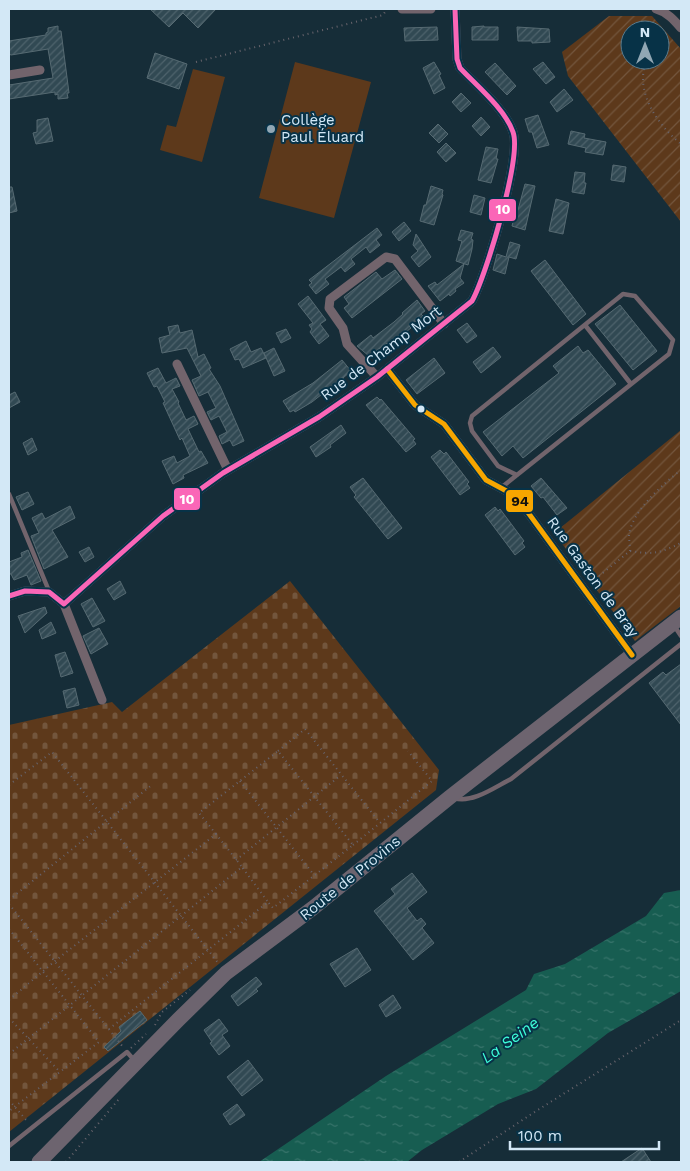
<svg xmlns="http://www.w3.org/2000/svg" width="690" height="1171" viewBox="0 0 690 1171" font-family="'Work Sans',sans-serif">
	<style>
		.cemetery { fill: url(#cemetery-stones) }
		.garden { fill: url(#garden-furrows); fill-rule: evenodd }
		.pitch { fill: #5d391b }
		.water { fill: url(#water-ripples) }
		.building { fill: url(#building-hatch); stroke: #566a72 }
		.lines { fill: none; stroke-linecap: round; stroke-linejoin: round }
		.path { stroke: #68646c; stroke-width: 2; stroke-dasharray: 1 4; stroke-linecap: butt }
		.lane { stroke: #72646c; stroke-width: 4.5 }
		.street { stroke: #72646c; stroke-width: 9 }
		.primary { stroke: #6d646f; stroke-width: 15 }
		.bus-1-casing { stroke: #073247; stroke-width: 9 }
		.bus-2-casing { stroke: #073247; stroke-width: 9 }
		.bus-1 { stroke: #f7a600; stroke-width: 5 }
		.bus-2 { stroke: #fa66b7; stroke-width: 5 }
		.poi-dot { fill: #91a7b4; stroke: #073247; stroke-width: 2 }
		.bus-dot { fill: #d3e8f6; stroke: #073247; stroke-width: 2 }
		.labels { text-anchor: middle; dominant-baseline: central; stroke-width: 4; stroke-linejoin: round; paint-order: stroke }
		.poi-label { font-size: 15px; fill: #d3e8f6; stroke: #073247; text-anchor: start }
		.street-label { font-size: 15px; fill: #d3e8f6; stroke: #073247 }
		.water-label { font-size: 16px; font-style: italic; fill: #3dfdd9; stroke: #073247 }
		.line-badge { stroke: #073247; stroke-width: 2 }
		.badge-label { font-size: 14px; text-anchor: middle; font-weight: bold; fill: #fff }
		.pale-badge-label { font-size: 14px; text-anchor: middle; font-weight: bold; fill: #111 }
	</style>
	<defs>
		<pattern id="cemetery-stones" width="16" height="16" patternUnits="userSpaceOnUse" patternTransform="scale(1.25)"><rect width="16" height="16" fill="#5d391b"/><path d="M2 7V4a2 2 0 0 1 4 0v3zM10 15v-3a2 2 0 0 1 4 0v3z" fill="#73563d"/></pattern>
		<pattern id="garden-furrows" width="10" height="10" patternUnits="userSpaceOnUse" patternTransform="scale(1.25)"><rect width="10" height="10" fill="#5d391b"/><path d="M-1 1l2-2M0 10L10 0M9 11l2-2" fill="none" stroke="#73563d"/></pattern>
		<pattern id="water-ripples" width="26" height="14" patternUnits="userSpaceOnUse" patternTransform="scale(1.25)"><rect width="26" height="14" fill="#175d51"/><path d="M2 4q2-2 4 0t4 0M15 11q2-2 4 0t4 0" fill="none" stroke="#38746b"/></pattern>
		<pattern id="building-hatch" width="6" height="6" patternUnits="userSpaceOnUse" patternTransform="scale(1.25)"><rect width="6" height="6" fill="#314953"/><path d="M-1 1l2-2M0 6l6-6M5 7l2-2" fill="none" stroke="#4e636c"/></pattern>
	</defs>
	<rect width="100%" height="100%" fill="#162d38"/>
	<path class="cemetery" d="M290,581L439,770L436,790L9,1132V725L112,702L122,712Z"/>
	<path class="garden" d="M609,16H652L681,49V222L568,76L562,52ZM630,30H660V60H630Z
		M681,430V606L635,641L554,533Z"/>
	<path class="pitch" d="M295,62L371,82L334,218L259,198Z
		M193,69L225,77L202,162L160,150L167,125L176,127Z"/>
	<path class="water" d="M681,890V991L608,1033L536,1089L498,1104L422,1150L407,1162H259L386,1076L526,990L534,974L565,964L646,916L664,893Z"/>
	<path class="building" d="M150,9H216L198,28L183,13L169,27Z
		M58,26V31H61L69,93H67L68,98L58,99V94L55,95V92L9,99V85L53,78L48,49L11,55L9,54V41L46,35V33L48,32V28Z
		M484,26V27H498V40H472V27Z
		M437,27L438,40L405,41L404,28Z
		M517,27L549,29L550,42L532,43V41H518Z
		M155,53L187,64L179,89L147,78Z
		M434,62L441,74L439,75L445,88L434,94L423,68Z
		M543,62L555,77L546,84L533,69Z
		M495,63L516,86L507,95L485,72Z
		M564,89L573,100L557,112L550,102Z
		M461,93L471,103L461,112L452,102Z
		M538,115L549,145L537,148L532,132H529L525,119Z
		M481,117L490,127L481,136L472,126Z
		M48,118L53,141L36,144L33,133L37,132V120Z
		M438,124L448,134L439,143L429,133Z
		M571,131L585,134L584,138L606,142L603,155L585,152L586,148L568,144Z
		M446,143L456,153L446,162L437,152Z
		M486,147L498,149L496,159H498L491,183L478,180Z
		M613,165L626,167L624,182L611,180Z
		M575,172L585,173L584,183H586L584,194L572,192Z
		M525,184L535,186L525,230L512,226L516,210H518Z
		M431,186L443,190L442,194L443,195L434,225L420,221L424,205H426Z
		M9,187H12L17,211L9,213Z
		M474,195L485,198L481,215L470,212Z
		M556,199L569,203L563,234L549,231Z
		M404,222L411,231L399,241L392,232Z
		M377,228L382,235L376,240L380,245L370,253L366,247L351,259L355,264L345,272L341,267L325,279L329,284L316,294L309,285L312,283L309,280Z
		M461,230L473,233L471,239L473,240L472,249L468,265L456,261L462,241L458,240Z
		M416,234L431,257L419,267L411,257L418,251L413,245Z
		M510,242L520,245L516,259L509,257L505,274L493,270L497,254L506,257Z
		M545,260L586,314L573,325L531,271Z
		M464,264L460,278L464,283L455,289L456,291L450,296L449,294L440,301L428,286L435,282L437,285Z
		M395,270L402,279L352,318L344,308L349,304L344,297L376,272L382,279Z
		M308,296L326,320L320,324L329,336L319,344L310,332L312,329L309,325L313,323L298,304Z
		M417,300L425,311L421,314L423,316L409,326L411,328L389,345L387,343L369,356L357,346L371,335L373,338L394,322L403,314L402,313Z
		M620,305L657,351L633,370L595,324Z
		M467,323L477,336L467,343L457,330Z
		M178,325L180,333L192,330L198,357L204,354L211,368L209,369L220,386L244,441L233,446L230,440L222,444L219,436L227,432L219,416L211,420L207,412L216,408L208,392L199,396L192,380L201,376L187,348L162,353L159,338L170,335L168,327Z
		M286,329L291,338L281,343L276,333Z
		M246,341L251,352L261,348L266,358L243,368L239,359L235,360L230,349Z
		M578,346L583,353L588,350L616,384L523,458L513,446L502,456L483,432L559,373L553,366Z
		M493,347L501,357L481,373L473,362Z
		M274,348L285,371L274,376L264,353Z
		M434,358L445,373L417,394L406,380Z
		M342,360L351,371L343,378L344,380L337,385L336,383L312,402L295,412L294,410L290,412L283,401L313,383Z
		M158,368L166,383L176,378L180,386L172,389L179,402L178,403L186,420L194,416L198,424L188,429L199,452L201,451L208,463L183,475L184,478L173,484L162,461L174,456L177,463L190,456L182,438L180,440L169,416L163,403L165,402L157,386L154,387L147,373Z
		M15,392L20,402L9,408V395Z
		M377,397L380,400L381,399L415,439L413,440L416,444L406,452L366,405Z
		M341,425L346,433L330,445L331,447L316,457L310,447Z
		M32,438L37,450L28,455L23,443Z
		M440,450L444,454L446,452L469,482L467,484L470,488L460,495L431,457Z
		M363,478L402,528L388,539L354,497L356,495L350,487Z
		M541,478L567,508L557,515L543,497L541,498L531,486Z
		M28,492L34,504L22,510L16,497Z
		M70,506L75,518L52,530L68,557L44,569L31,536L39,533L32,518L42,513L45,519Z
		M495,507L498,511L500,509L524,541L522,543L525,547L515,555L485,515Z
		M89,547L94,557L85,562L79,552Z
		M28,550L41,581L31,585L27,575L14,580L11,574H9V562L22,557L21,553Z
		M120,581L126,593L114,600L107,589Z
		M92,598L105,621L93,627L81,604Z
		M45,607L47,613L25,633L18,616Z
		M51,622L56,633L42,639L39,630Z
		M99,628L108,644L91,654L83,636Z
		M65,652L73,673L61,677L55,655Z
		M681,664V725L649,683L663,672L666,675Z
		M75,688L79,705L67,708L63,691Z
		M412,873L427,892L407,908L417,921L421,918L426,924L422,928L434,943L413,960L374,911L395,894L391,889Z
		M357,948L371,970L345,987L330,964Z
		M256,977L262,984L256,989L258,991L238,1006L231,996Z
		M393,995L401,1008L386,1017L379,1005Z
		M140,1011L147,1020L108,1051L104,1047L121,1031L119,1027Z
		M219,1019L228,1031L222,1035L230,1046L219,1055L210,1043L212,1042L204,1030Z
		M248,1060L263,1080L242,1096L227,1077Z
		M237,1104L245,1115L230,1125L223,1114Z
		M642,1148L651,1162H621Z"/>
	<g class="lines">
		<path class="path" d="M196,62L383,15L387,9
			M644,69C638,97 660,127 681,144
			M630,551C630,545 629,540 629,535C632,511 663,484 681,470
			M599,576L630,551C653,555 660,553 681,543
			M278,751L305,729L380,823
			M240,781L314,875
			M9,785L52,752L219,964
			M216,834L199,813L278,751L353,845L273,908L268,902
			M353,845L432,781L408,751
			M236,860L341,775
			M9,900L153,784
			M9,904L123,1047
			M9,929L99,1042L9,1111
			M9,1000L55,961L216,834L242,867
			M9,1018L60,1072
			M155,1025L162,1012L190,990
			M131,1048L146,1034
			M9,1054L242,867L268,902L109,1029
			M9,1100L27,1121
			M66,1162L119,1099
			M459,1162L533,1113L681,1020"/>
		<path class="lane" d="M585,325L631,384
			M502,487L669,354L673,340L635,296L623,294L472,416L470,423L472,431L498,466L517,475
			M9,494L49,591
			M675,627L681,636
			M454,798C472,804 495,787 511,779L681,644
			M9,1146L127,1052L134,1060"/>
		<path class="street" d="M402,9H431
			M656,9C667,12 674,20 681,28
			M9,75L40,70
			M177,364L228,470
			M387,369L415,405L444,424L486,480L516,496L632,655
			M377,377L347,344L343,328L329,308L330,299L386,257L395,259L444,324
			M9,596L25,591L49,592L64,604L163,516L223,473L319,417L377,377L472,301C486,276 522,157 513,132C505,109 477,86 460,68L457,59L455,9
			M64,604L102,700"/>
		<path class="primary" d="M39,1162L178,1020L226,973L313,908L450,797L681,617"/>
		<defs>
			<path id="bus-1" d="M387,369L415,405L444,424L486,480L516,496L632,655"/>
			<path id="bus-2" d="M9,596L25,591L49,592L64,604L163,516L223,473L319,417L377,377L472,301C486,276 522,157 513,132C505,109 477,86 460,68L457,59L455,9"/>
		</defs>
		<use href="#bus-1" class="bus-1-casing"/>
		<use href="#bus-2" class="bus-2-casing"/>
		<use href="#bus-1" class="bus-1"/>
		<use href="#bus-2" class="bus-2"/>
	</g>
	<circle class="poi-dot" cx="271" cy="129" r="5"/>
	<circle class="bus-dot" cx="421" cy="409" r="4.5"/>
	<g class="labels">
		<g class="poi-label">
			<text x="281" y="120">Collège<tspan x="281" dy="17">Paul Éluard</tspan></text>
		</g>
		<g class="street-label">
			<text transform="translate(381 353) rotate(-37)">Rue de Champ Mort</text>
			<text transform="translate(593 577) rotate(54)">Rue Gaston de Bray</text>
			<text transform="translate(350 878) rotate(-39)">Route de Provins</text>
		</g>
		<g class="water-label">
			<text transform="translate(510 1040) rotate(-36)">La Seine</text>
		</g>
	</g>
	<g class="line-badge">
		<rect x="488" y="198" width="29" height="24" rx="5" fill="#fa66b7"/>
		<rect x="173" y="487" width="28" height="24" rx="5" fill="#fa66b7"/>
		<rect x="505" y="489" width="29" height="24" rx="5" fill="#f7a600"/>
	</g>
	<g class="badge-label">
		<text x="503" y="214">10</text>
		<text x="187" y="504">10</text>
	</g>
	<g class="pale-badge-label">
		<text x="520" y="506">94</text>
	</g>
	<rect width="690" height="1171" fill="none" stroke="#d3e8f6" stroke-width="20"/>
	<g transform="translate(645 45)"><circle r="24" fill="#073247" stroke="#597b8d"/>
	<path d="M0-4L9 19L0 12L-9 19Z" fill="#91a7b4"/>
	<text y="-8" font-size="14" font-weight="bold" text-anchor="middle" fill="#d3e8f6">N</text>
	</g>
	<path d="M510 1141v8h149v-8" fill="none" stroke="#d3e8f6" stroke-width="2.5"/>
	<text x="518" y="1141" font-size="15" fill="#d3e8f6" stroke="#073247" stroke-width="4" paint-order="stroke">100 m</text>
</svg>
